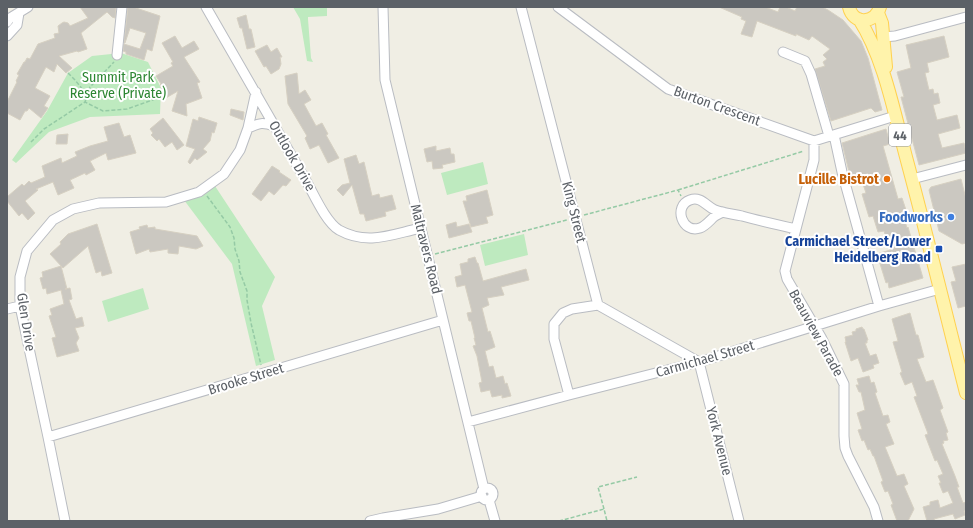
<svg xmlns="http://www.w3.org/2000/svg" width="973" height="528" viewBox="0 0 973 528" font-family="'Fira Sans Condensed',sans-serif">
	<style>
		.green { fill: #beeabf }
		.building { fill: #cbc8c1; stroke: #d6d0c2 }
		.lines { fill: none; stroke-linecap: round; stroke-linejoin: round }
		.minor-casing { stroke: #b9bcc2; stroke-width: 11 }
		.major-casing { stroke: #ffd14f; stroke-width: 14 }
		.path { stroke: #95caa5; stroke-width: 1.5; stroke-dasharray: 4 2; stroke-linecap: butt }
		.minor { stroke: #fff; stroke-width: 9 }
		.major { stroke: #fff3ab; stroke-width: 12 }
		.food-dot { fill: #e8710a; stroke: #fff; stroke-width: 1.5 }
		.shop-dot { fill: #3f7fe0; stroke: #fff; stroke-width: 1.5 }
		.transit-dot { fill: #1a4fb4; stroke: #fff; stroke-width: 1.5 }
		.labels { text-anchor: middle; dominant-baseline: central; stroke-width: 4; stroke-linejoin: round; paint-order: stroke }
		.shield { fill: #fff; stroke: #8d9095; stroke-width: 1 }
		.shield-label { font-size: 13px; font-weight: bold; fill: #5c6167 }
		.park-label { font-size: 14px; fill: #2c8632; stroke: #fff }
		.street-label { font-size: 14px; fill: #5c6167; stroke: #fff }
		.food-label { font-size: 14px; font-weight: bold; fill: #c56008; stroke: #fff; text-anchor: end }
		.shop-label { font-size: 14px; font-weight: bold; fill: #366cbe; stroke: #fff; text-anchor: end }
		.transit-label { font-size: 14px; font-weight: bold; fill: #164399; stroke: #fff; text-anchor: end }
	</style>
	<rect width="100%" height="100%" fill="#f0eee4"/>
	<path class="green" d="M293,7H308V19L311,58L313,62L307,61L300,19Z
		M308,7H327V16L308,17Z
		M121,53L148,62L161,88L160,114L90,117L49,132L16,163L12,160L47,111L68,73L92,56Z
		M483,162L488,184L447,195L441,173Z
		M215,186L275,277L262,306L275,360L256,366L232,264L184,200Z
		M524,234L528,255L485,266L480,245Z
		M143,288L149,309L108,322L102,301Z"/>
	<path class="building" d="M80,7H116L115,18L112,17L107,12L81,33L87,49L78,52L77,51L59,56L72,68L66,73L57,64L54,72L46,67L35,88L50,96L44,106L48,108L41,118L29,108L27,111H25L20,120L7,113V102L17,82L16,81L19,75L17,74L24,62H25L27,58L30,59L38,44L55,38L54,34L59,33L58,26L62,23L64,22L68,23L70,26L88,18Z
		M128,7H133L160,16L152,51L147,49L144,60L126,54V52L123,51L124,44L140,49L146,33L130,28L125,43H124Z
		M719,7H765L778,12L780,7H786L795,11L797,7H822L828,10L843,20L861,41L868,58L882,110L875,112L871,108L831,121L815,69L825,66L823,62L827,59L823,55L830,49L812,36L809,40L796,34V36L757,21L752,37L741,34L746,21L741,19L742,17Z
		M246,15L249,29H251L255,47L247,49L242,28H240L237,18Z
		M175,36L182,48L194,41L199,49L184,57L200,82L197,83L202,98L186,104L187,116L172,111L178,91L164,99L160,91L162,90L160,85L161,84L156,76L173,66L171,63L173,62L162,43Z
		M944,36L949,57L927,63L929,72L925,73L929,90L933,89L934,94L938,93L940,103L933,105L937,120L957,115L960,128L938,134L942,148L964,143L966,153L919,165L901,97H904L897,72L911,68L906,45Z
		M267,45L271,52L277,48L282,57H280L281,64L279,69L271,74L266,66L264,67L255,51Z
		M297,73L299,94L305,90L311,100L304,104L316,126L322,123L328,134L326,135L339,158L328,163L319,145L310,149L305,138L307,136L288,104L285,76Z
		M231,109L244,112L243,120L230,115Z
		M199,117L217,123L214,133L212,132L210,141L203,149L207,152L197,160L195,158L190,164L188,162L195,149L186,146L193,119L198,121Z
		M163,118L184,145L177,150L172,142L165,147L159,139L157,141L151,135L153,133L150,129Z
		M119,123L124,137L130,135L136,153L108,160L106,153L90,161L95,170L86,175L85,173L70,180L74,188L58,195L53,182L36,189L38,190L25,201L35,213L28,220L22,213L19,216L7,201V197L22,184L24,186L29,181L31,183L45,177L42,166L61,158L62,163L77,156L75,152L90,146L108,141L104,127Z
		M886,129L890,144L883,146L898,199L902,198L906,210L902,211L907,228L908,227L923,278L889,288L888,282L886,283L877,254L890,250L884,231L878,232L873,216L869,217L862,194L866,193L862,181L852,184L842,143Z
		M68,134L67,144H56L57,135Z
		M436,146V151L450,148L451,154H454L455,162L442,165L443,168L433,169L432,161L427,162L424,149Z
		M356,155L359,164L364,162L372,196L379,194L380,198L392,195L396,209L385,212L386,216L366,221L364,214H360L352,185L343,196L337,190L342,185L350,183L344,159Z
		M272,166L280,171L279,172L291,180L286,186L283,185L274,195L269,191L261,201L252,194Z
		M961,179L966,199V243L962,244L939,231L929,190L931,187Z
		M487,190L493,215L486,217L488,223L471,227L463,201H467L466,196Z
		M456,222L457,227L469,224L472,232L449,238L446,225Z
		M97,224L112,273L102,276L101,271L96,273L88,246L63,268L50,254L61,244L60,242L68,234Z
		M147,225L148,228L155,227V229L197,236L203,246L196,249L179,246L178,254L168,253V249L150,252L149,249L136,254L130,232L140,229L139,227Z
		M475,257L477,263H478L483,281L526,269L529,280L501,287L504,295L487,298L489,305L482,308L488,332L490,331L495,347L485,351L489,367L493,366L496,378L503,376L505,384L507,383L511,396L502,398V395L492,397L490,390L481,392L479,383L482,382L477,356L473,346L476,345L474,338H475L471,321H469L467,313L472,312L465,285L457,287L455,277L462,275L460,264L468,262V259Z
		M966,264V306L958,308L951,282L956,281L952,267Z
		M61,266L67,289H65L70,288L72,299L69,300L76,319L82,317L84,326L75,328L79,338L76,343L79,351L57,357L52,338L56,337L49,316L52,315L50,309L64,304L61,290L47,294L46,288L43,289L40,278L43,277L42,272Z
		M910,313L916,335H918L924,357L917,359L926,382L933,380L943,408L940,410L948,432L946,433L948,440L943,441L944,443L942,444L955,476L959,487H957L963,503L966,502V510L964,511L965,515L955,519L953,514L934,519L935,521H927L923,507L930,505V502L938,500L940,508L953,503L948,491L943,493L939,483H941L938,476L943,474L937,460L935,461L925,435L928,434L927,431L914,397L917,396L912,382L905,385L900,373L902,372L893,342L898,341L892,319Z
		M862,327L863,329H864L868,340H867V343H865L870,356L876,354L879,363L873,365L874,368L863,372L858,358L851,361L845,342H846L845,337L853,335L852,332L856,331V329Z
		M869,376L871,383L874,382L877,392L875,393L883,416L888,415L890,422L886,424L894,444L885,447L897,476L904,474L908,484L904,486L914,509L908,521H897L891,505L893,504L888,491L885,492L881,482L883,481L874,456H873L870,449L868,450L864,440L862,441L858,430L862,429L857,413L865,410L861,392H859L856,385H859L857,379Z"/>
	<g class="lines">
		<defs>
			<path id="minor" d="M206,7C238,62 269,117 301,172C311,187 324,221 339,230C368,246 392,234 421,228
				M383,7L385,80L484,489
				M521,7L598,305L699,362L739,521
				M558,7L668,89L814,141L895,116
				M7,22L10,18L28,7
				M7,36L17,25L19,13
				M883,37L895,36L966,17
				M783,52L805,61L811,74L829,136
				M117,55L122,7
				M248,128C260,123 262,122 274,126
				M834,135L842,172L879,306
				M814,141V160L785,271L787,279L821,337L844,384V436L845,448L848,456L874,507L878,521
				M912,179L966,165
				M723,212C720,213 717,215 715,216C710,220 706,226 700,228C682,234 673,206 690,200C701,196 706,206 715,210C723,213 733,214 742,216C760,221 778,225 796,229
				M7,309L20,306
				M569,395L554,339V324L563,313L572,309L598,305
				M468,422L569,395L699,362L879,306L940,289
				M48,437L443,320
				M481 494a6 6 0 1 1 12 0a6 6 0 1 1-12 0Z
				M489,500L495,521
				M65,521L48,437L20,306V277L27,251L53,220L73,209L99,203L166,202L199,192L224,174L240,150L248,128L256,92
				M370,521L383,518L438,509L482,496"/>
			<path id="major" d="M849,7C853,25 875,24 880,7
				M878,13L882,23L886,67
				M859,19C884,58 894,112 906,157C927,235 946,314 966,393"/>
		</defs>
		<use href="#minor" class="minor-casing"/>
		<use href="#major" class="major-casing"/>
		<path class="path" d="M68,73L75,80L87,95
			M85,102L90,87L114,62
			M31,142L44,129L85,102L103,111L116,110L127,109L158,98
			M678,190L804,151
			M207,196L230,227L234,238L235,249L239,261L240,272L247,291V300L251,323L261,365
			M584,215L678,190L681,196
			M435,254L567,220
			M604,509L598,487L637,477
			M559,521L604,509L607,521"/>
		<use href="#minor" class="minor"/>
		<use href="#major" class="major"/>
	</g>
	<circle class="food-dot" cx="887" cy="179" r="4"/>
	<circle class="shop-dot" cx="951" cy="217" r="4"/>
	<rect class="transit-dot" x="935" y="245" width="8" height="8" rx="2"/>
	<g class="labels">
		<rect class="shield" x="889" y="124" width="22" height="22" rx="3"/>
		<g class="shield-label">
			<text x="900" y="135">44</text>
		</g>
		<g class="park-label">
			<text x="118" y="77">Summit Park<tspan x="118" dy="16">Reserve (Private)</tspan></text>
		</g>
		<g class="street-label">
			<text transform="translate(717 106) rotate(20)">Burton Crescent</text>
			<text transform="translate(292 156) rotate(60)">Outlook Drive</text>
			<text transform="translate(574 212) rotate(76)">King Street</text>
			<text transform="translate(426 249) rotate(76)">Maltravers Road</text>
			<text transform="translate(26 322) rotate(81)">Glen Drive</text>
			<text transform="translate(816 333) rotate(61)">Beauview Parade</text>
			<text transform="translate(705 359) rotate(-16)">Carmichael Street</text>
			<text transform="translate(246 379) rotate(-17)">Brooke Street</text>
			<text transform="translate(719 441) rotate(76)">York Avenue</text>
		</g>
		<g class="food-label">
			<text x="879" y="179">Lucille Bistrot</text>
		</g>
		<g class="shop-label">
			<text x="943" y="217">Foodworks</text>
		</g>
		<g class="transit-label">
			<text x="931" y="241">Carmichael Street/Lower<tspan x="931" dy="16">Heidelberg Road</tspan></text>
		</g>
	</g>
	<rect width="973" height="528" fill="none" stroke="#5c6167" stroke-width="16"/>
</svg>
